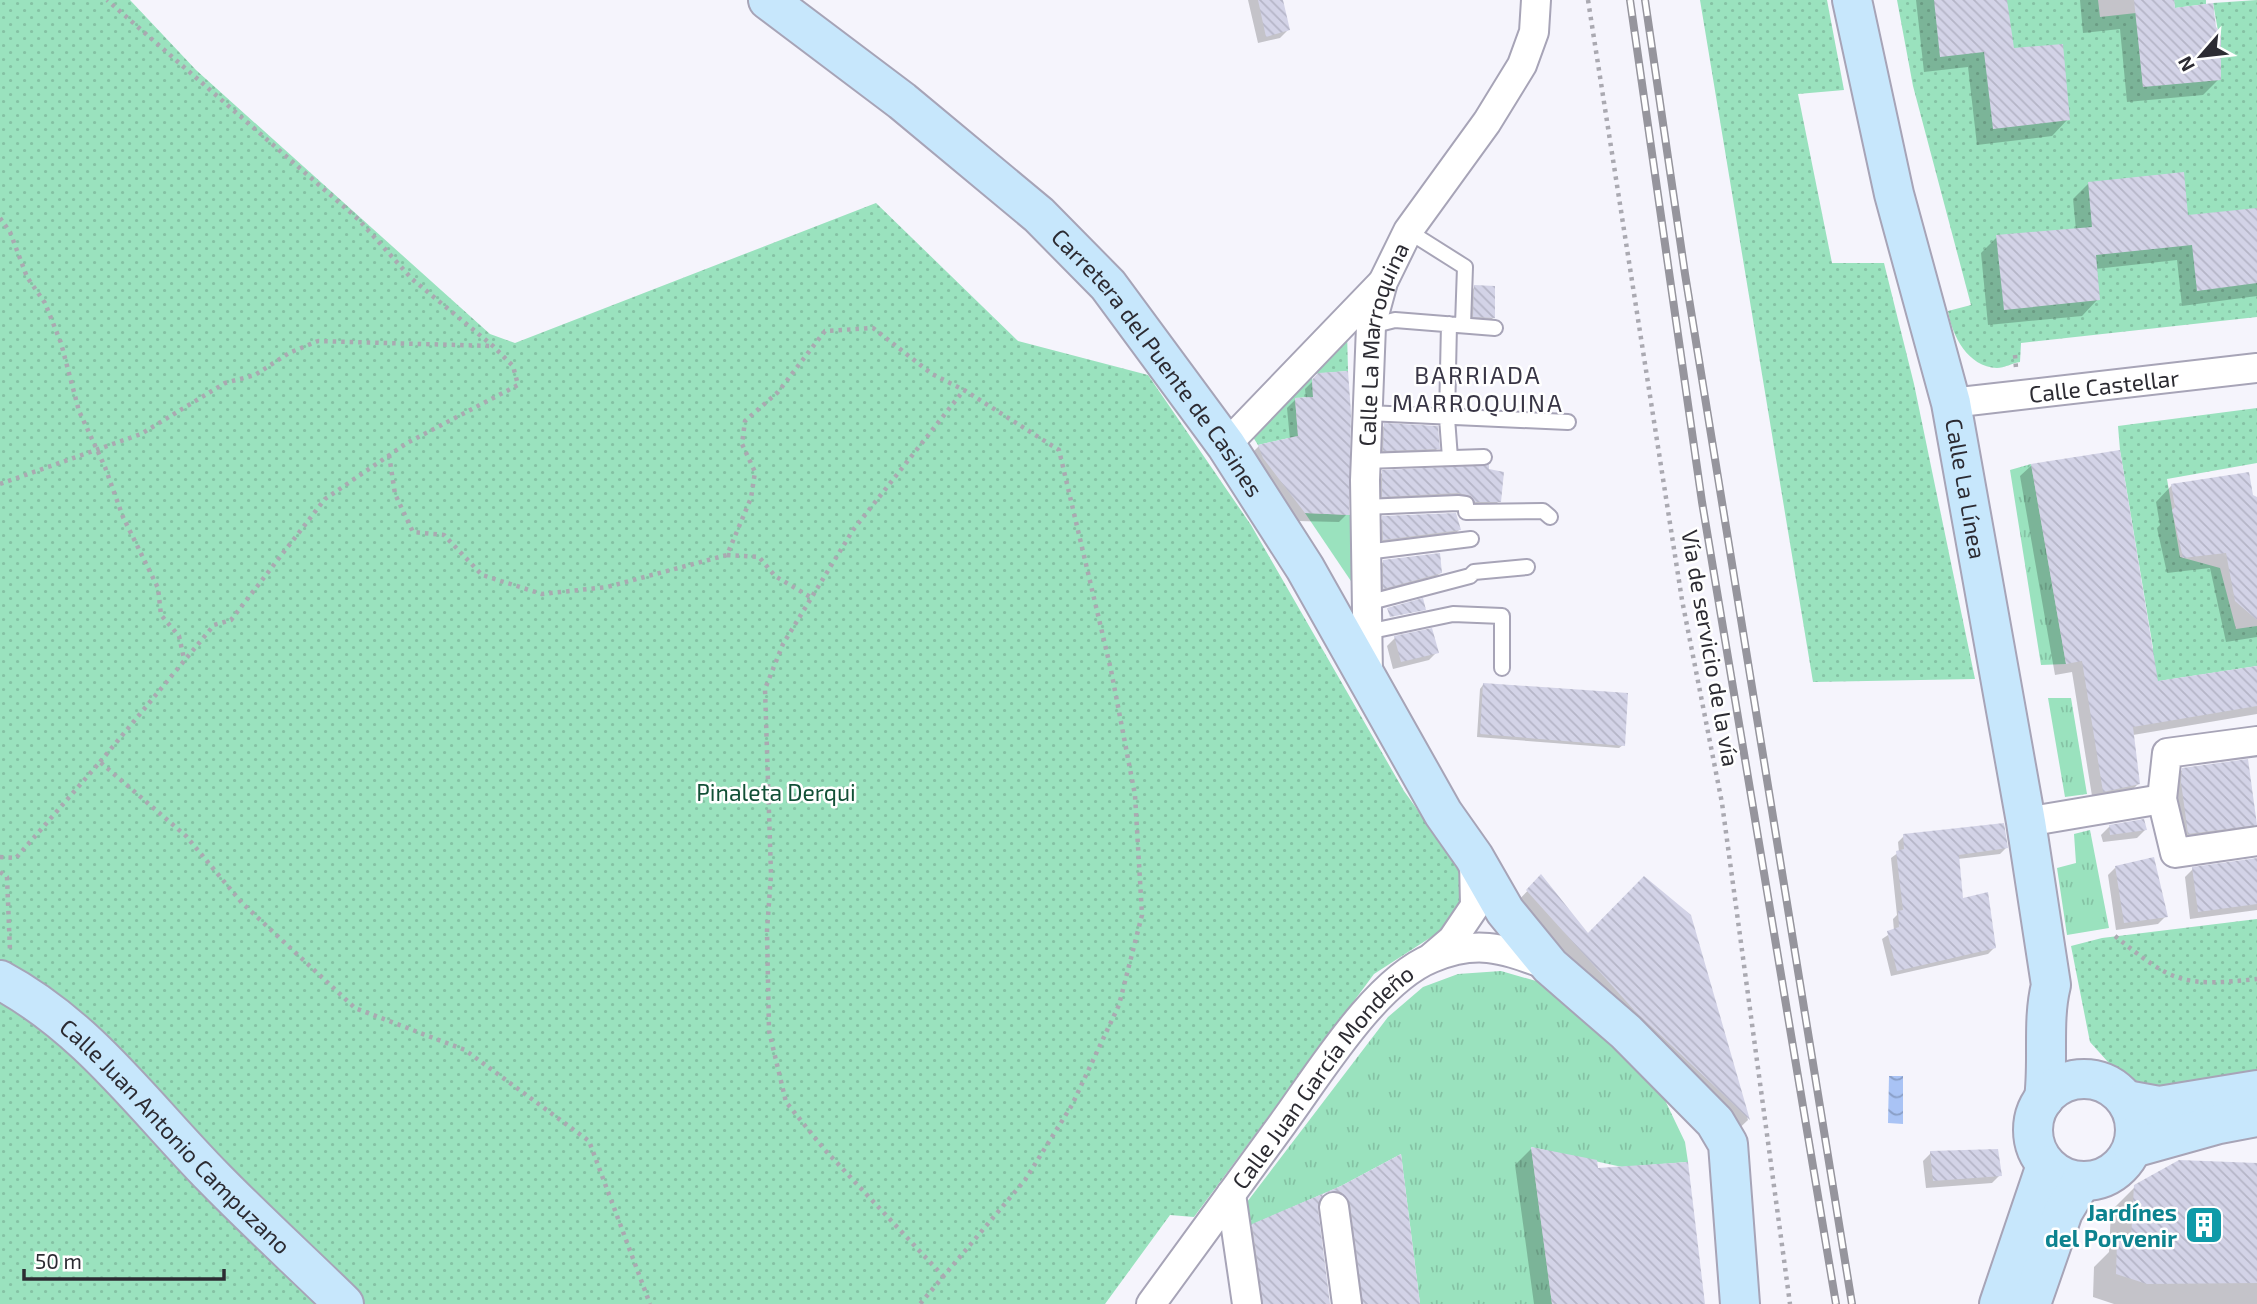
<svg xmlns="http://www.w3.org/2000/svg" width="2257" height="1304" viewBox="0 0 2257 1304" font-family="'Exo 2',sans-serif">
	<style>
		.grass { fill: url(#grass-tufts) }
		.park { fill: url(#park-dots) }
		.garden { fill: #9ae2be }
		.water { fill: url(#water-waves) }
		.shadow { fill: #0003 }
		.building { fill: url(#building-back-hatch) }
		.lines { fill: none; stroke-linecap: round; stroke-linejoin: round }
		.lane-casing { stroke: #a7a4b7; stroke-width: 18 }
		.street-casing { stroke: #a7a4b7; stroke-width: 32 }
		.secondary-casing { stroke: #a7a4b7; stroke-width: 42 }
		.path { stroke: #aaa9b1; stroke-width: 4.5; stroke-dasharray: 3.5 5; stroke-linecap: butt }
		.lane { stroke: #fff; stroke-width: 14 }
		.street { stroke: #fff; stroke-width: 28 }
		.secondary { stroke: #c7e7fc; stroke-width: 38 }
		.rail-casing { stroke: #96959d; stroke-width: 8 }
		.rail { stroke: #fff; stroke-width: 5; stroke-dasharray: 16; stroke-linecap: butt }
		.labels { text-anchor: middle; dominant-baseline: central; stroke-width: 5; stroke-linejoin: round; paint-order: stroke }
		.street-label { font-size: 23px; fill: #2c2b32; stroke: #fff }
		.park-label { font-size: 23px; fill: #125037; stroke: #fff }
		.culture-label { font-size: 23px; font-weight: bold; fill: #0d838f; stroke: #fff; text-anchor: end }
		.neighbourhood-label { font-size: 24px; letter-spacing: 2px; fill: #383545; stroke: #fff }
	</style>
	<defs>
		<pattern id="grass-tufts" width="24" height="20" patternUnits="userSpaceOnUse" patternTransform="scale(1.75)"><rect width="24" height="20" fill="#9ae2be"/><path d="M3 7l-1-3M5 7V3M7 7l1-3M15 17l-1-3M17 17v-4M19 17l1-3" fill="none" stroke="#85c2a4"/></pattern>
		<pattern id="park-dots" width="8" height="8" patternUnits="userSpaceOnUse" patternTransform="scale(1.75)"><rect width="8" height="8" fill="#9ae2be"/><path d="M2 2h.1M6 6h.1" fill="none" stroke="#85c2a4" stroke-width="1.8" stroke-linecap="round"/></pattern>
		<pattern id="water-waves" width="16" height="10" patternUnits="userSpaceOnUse" patternTransform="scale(1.75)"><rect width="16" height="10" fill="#a9c3f5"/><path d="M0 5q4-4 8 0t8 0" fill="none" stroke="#8a9fc7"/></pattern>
		<pattern id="building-back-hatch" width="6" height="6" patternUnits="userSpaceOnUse" patternTransform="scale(1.75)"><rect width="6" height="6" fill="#d3d3e7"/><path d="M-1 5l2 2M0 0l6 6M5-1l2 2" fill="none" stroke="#b5b5c7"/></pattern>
	</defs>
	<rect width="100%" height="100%" fill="#f5f4fc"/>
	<path class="grass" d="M2031,464L2066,664L2041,665L2010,470Z
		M2048,698H2071L2087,794L2065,797Z
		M2090,830L2109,928L2067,935L2057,868L2076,863L2074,834Z
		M1501,971L1543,983L1594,1027L1663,1096L1685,1142L1688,1162L1622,1167L1531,1147L1552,1304H1420L1401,1154L1341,1186L1251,1225L1247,1202L1388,1017L1423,987L1458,974Z"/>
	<path class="park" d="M0,0H130L196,70L490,334L515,343L876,203L1018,341L1148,375L1251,525L1404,791L1462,872L1467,914L1374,974L1194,1217L1170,1215L1105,1304H0Z
		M1700,0H1827L1844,90L1798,94L1832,263H1884L1914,384L1975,679L1813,682Z
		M1897,0H2098L2100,17L2136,13L2143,87L2222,53L2213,3L2257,0V317L2021,343L2020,362C2013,363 2004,368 1997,368C1968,367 1952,336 1948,311L1971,305L1913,86Z
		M2174,0H2206V4L2175,8Z
		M1347,331L1348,371L1312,374L1313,397L1295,398L1298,436L1258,445L1251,434Z
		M2257,408V463L2167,479L2180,557L2220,568L2236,629L2257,626V666L2087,692L2153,648L2120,450L2118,426Z
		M2257,919V1071L2170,1090L2126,1082L2090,1042L2071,946L2102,938Z"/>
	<path class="garden" d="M1305,513L1352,515L1357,590Z"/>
	<path class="water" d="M1889,1076H1903V1124L1888,1123Z"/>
	<path class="shadow" d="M1248,0H1282L1288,30L1280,38L1258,43Z
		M1916,0H2006L2012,50L2068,119L2052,136L1977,145L1968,67L1924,72Z
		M2080,0H2172L2173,10L2219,79L2203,95L2127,102L2120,29L2083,33Z
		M2089,183L2187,217L2257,210V296L2182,306L2177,260L2095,269L2098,299L2082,316L1988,325L1981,253L1997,237L2076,230L2073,199Z
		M1475,287L1493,318L1485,326L1466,324L1467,295Z
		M1319,375L1347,514L1339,522L1297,521L1251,454L1259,446L1290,440L1287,408L1295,400L1306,399L1305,389Z
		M1385,425L1438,448L1430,456L1376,458L1377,433Z
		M2032,465L2157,683L2257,668V714L2133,735L2138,784L2127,795L2093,802L2072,672L2055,675L2020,476Z
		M1383,472L1499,501L1491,509L1375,504V480Z
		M2172,485L2252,496L2257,510V637L2226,642L2210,568L2167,573L2157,528L2160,525L2156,502Z
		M1383,518L1459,530L1451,538L1375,547V526Z
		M1384,561L1440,573L1432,581L1376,596V569Z
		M1395,638L1437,652L1429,660L1393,669L1387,646Z
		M1483,685L1623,745L1619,748L1477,737L1480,689Z
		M2183,769L2256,824L2243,836L2176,846L2170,782Z
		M2109,827L2145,830L2137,838L2103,842L2101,835Z
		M1904,836L2006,848L2000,854L1958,859L1961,900L1994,948L1988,954L1891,976L1882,939L1894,931L1893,919L1897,915L1891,858L1899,852L1898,842Z
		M2257,859V910L2190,919L2185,877L2193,869Z
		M2116,867L2166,916L2158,924L2116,930L2108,875Z
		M1541,877L1588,936L1690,916L1748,1120L1732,1135L1511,908Z
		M1531,1149L1596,1170L1704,1304H1534L1515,1165Z
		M1931,1153L2000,1175L1992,1183L1926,1188L1923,1161Z
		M2257,1165V1304H2114L2093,1297L2094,1267L2109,1252L2111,1211L2135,1187Z
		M1341,1188L1419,1304H1349L1328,1205L1318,1203L1316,1209L1329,1304H1249L1240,1239L1253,1226Z"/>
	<path class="building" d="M1258,0H1283L1290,30L1266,37Z
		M1934,0H2007L2014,48L2063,44L2070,120L1993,129L1984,52L1940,57Z
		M2134,0H2174L2175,8L2213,3L2216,27L2221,33V80L2143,87Z
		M2184,172L2188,215L2257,208V283L2197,291L2192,245L2096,255L2100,300L2004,310L1996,235L2092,227L2088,182Z
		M1474,285L1495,286V318L1473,317Z
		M1348,371L1351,413L1349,515L1305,513L1263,458L1258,445L1298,436L1295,398L1313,397L1312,380L1318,373Z
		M1384,423L1438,426L1440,449L1383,451Z
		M2120,450L2158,681L2257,666V706L2133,727L2140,784L2103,792L2082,661L2066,664L2031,464Z
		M1489,465V469L1504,472L1501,502H1475L1471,496L1458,493L1382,497V470Z
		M2249,472L2253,495L2257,497V620L2235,601L2226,553L2183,558L2172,510L2175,507L2171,484Z
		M1456,513L1461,530L1383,540L1382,516Z
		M1440,553L1442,573L1383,589V560Z
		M1423,598L1426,610L1390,617L1387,608Z
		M1432,628L1439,653L1401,662L1394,636Z
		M1483,683L1628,693L1625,746L1480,734Z
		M2248,759L2257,825L2188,834L2181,782L2182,768Z
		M2144,819L2147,830L2110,835L2109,825Z
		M2004,823L2008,848L1959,855L1963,898L1988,892L1996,948L1897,971L1887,931L1899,927L1898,911L1903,910L1896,851L1904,849L1903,834Z
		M2154,857L2168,917L2124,923L2115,866Z
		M2257,858V904L2198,912L2192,867Z
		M1541,874L1588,933L1644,876L1691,915L1750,1120L1634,1010L1526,890Z
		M1531,1147L1597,1160L1598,1168L1688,1162L1705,1304H1552Z
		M1998,1149L2002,1176L1933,1181L1930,1151Z
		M1401,1154L1420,1304H1363L1350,1204L1341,1192L1332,1191L1323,1194L1318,1209L1330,1304H1263L1252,1224L1341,1186Z
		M2179,1160L2257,1163V1283L2147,1284L2116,1274L2117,1241L2131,1238L2134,1185Z"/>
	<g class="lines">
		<defs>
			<path id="lane" d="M1408,231L1465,267L1463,325
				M1449,324L1447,418L1450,458
				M1371,326L1395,320L1495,328
				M1367,413L1568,422
				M1365,461L1484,457
				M1365,507L1458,503L1466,504V512L1543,511L1550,517
				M1366,552L1471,539
				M1367,603L1470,576L1474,572L1527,567
				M1367,632L1453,614L1502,616V668"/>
			<g id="street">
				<path id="s1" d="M1951,403L2257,368"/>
				<path d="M1226,445L1381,284"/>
				<path id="s2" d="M1368,676L1365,480L1371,326L1383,282L1408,231L1487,122L1522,65L1534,32L1536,0"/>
				<path d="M2257,741L2167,753L2162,799L2175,853L2257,841"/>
				<path d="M2026,822L2162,799"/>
				<path d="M1432,957L1452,940L1475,906L1474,860"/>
				<path d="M1231,1194L1247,1304"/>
				<path d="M1334,1207L1347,1304"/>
				<path id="s3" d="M1151,1304C1195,1244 1239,1183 1283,1123C1319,1074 1375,981 1432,958C1480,938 1505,950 1550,966"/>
			</g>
			<g id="secondary">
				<path id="s4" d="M768,0L902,101L1039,215L1108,285L1226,445L1305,568L1443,813L1474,857L1505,911L1550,966L1626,1032L1715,1122L1728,1144L1740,1304"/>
				<path id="s5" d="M1852,0L1894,194L1951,403L2026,822L2051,985C2042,1021 2049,1061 2044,1099"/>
				<path id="s6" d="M0,980C88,1027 145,1108 214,1178C256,1221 301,1262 344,1304"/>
				<circle cx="2084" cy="1130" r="51"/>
				<path d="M2126,1100L2159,1106L2257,1090"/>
				<path d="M2133,1148L2219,1124L2256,1117"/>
				<path d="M1999,1304L2046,1165"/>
				<path d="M2031,1304L2063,1212L2081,1182"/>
			</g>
		</defs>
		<use href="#lane" class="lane-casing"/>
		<use href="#street" class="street-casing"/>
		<use href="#secondary" class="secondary-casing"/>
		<path class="path" d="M1588,0L1682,600L1722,803L1790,1304
			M0,218L10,232L27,277L45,303L61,343L79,411L105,467L123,517L158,588L161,615L179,636L184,659
			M2015,355L2016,368
			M389,455L395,494L413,532L444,535L482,575L542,594L607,587L727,555L751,498L755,472L742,444L745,421L778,392L825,331L873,328L932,374L964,390L1059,450L1111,670L1135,795L1142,915L1119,1005L1072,1105L1025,1180L920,1304
			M0,484L141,434L225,383L255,375L289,353L318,341L491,346
			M727,555L759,557L775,576L812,598
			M100,762L214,625L231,620L325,499L407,443L518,385L513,366L493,346L412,279L358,219L107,0
			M0,857L16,858L100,762L186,836L242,903L355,1008L465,1050L589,1141L650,1304
			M0,872L7,877L10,951
			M2115,936C2173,983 2183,987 2257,979
			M944,1277L824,1149L786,1102L769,1031L767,931L771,874L765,689L783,644L853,530L964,390"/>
		<use href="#lane" class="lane"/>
		<use href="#street" class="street"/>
		<use href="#secondary" class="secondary"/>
		<defs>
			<path id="rail" d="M1630,0L1702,502L1836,1304
				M1645,0L1685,274L1852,1304"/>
		</defs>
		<use href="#rail" class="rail-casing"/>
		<use href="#rail" class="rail"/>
	</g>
	<defs>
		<symbol id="building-square" viewBox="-11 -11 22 22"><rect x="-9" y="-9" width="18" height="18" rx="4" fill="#0f9aa8" stroke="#fff"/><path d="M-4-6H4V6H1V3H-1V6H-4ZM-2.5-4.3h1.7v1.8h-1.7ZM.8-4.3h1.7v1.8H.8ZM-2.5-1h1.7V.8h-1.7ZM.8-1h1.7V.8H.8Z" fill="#fff"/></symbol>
	</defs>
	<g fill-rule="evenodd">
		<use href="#building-square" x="2182" y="1203" width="44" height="44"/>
	</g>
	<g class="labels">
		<g class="street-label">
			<text stroke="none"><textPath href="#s2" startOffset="334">Calle La Marroquina</textPath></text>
			<text stroke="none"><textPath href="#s4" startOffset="536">Carretera del Puente de Casines</textPath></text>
			<text stroke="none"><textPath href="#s1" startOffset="154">Calle Castellar</textPath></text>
			<text stroke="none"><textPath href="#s5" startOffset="502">Calle La Línea</textPath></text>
			<text transform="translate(1711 648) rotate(80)">Vía de servicio de la vía</text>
			<text stroke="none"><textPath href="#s3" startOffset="285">Calle Juan García Mondeño</textPath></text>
			<text stroke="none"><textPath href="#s6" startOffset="236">Calle Juan Antonio Campuzano</textPath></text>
		</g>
		<g class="park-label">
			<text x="776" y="792">Pinaleta Derqui</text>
		</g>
		<g class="culture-label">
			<text x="2177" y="1212">Jardínes<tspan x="2177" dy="26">del Porvenir</tspan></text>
		</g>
		<g class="neighbourhood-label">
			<text x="1478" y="374">BARRIADA<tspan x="1478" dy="28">MARROQUINA</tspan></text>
		</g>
	</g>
	<g transform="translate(2201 56) rotate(242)" stroke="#ffffff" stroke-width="5" paint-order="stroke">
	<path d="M0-5L12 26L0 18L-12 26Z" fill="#2c2b32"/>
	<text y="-10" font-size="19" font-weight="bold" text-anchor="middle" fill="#2c2b32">N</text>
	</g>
	<path d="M24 1269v10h200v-10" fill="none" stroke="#2c2b32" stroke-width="3.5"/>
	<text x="35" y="1269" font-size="21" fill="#2c2b32" stroke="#ffffff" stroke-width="5" paint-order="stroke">50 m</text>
</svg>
